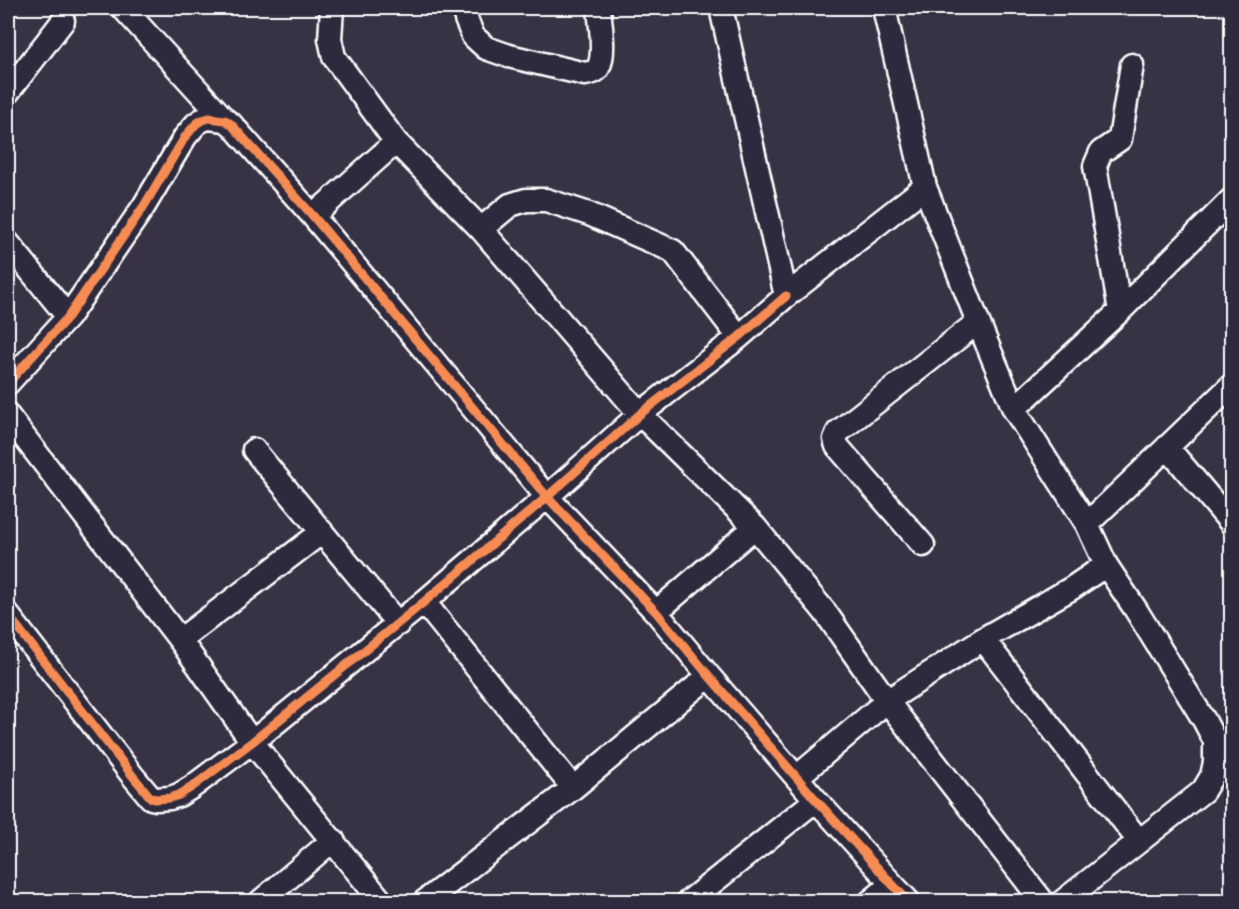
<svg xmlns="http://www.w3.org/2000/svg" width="1239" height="909" viewBox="0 0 1239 909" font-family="Caveat,sans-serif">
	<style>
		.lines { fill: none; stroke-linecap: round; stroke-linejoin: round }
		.minor-casing { stroke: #fff; stroke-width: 27 }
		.minor { stroke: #2f2a3d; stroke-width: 22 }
		.cycleway-casing { stroke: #2f2a3d; stroke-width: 13 }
		.cycleway { stroke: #f68b52; stroke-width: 9 }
	</style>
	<rect width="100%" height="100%" fill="#373345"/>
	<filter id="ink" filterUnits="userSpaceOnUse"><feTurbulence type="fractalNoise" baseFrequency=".0167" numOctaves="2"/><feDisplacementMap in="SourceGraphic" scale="12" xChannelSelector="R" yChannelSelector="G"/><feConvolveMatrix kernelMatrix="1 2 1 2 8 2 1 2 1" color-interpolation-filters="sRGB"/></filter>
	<g filter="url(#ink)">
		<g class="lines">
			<defs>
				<path id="minor" d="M123,8L225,120
					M332,8L330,39L334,57L396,142L481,229L640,414L755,527L825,612L887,701L1043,902
					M465,8L466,19L473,36L486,48L509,56L585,74C590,73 596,72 598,68C606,55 600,22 599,8
					M721,8L786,296L925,187
					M884,8L925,187L978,322L1014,409L1087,524L1106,565
					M8,92L63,21
					M313,216L396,142
					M481,229L510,205L526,200H546L589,214L673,251L739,337
					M8,243L68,317
					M1120,311L1095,166L1101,152L1120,139L1132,65
					M8,383L68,317L144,206L185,137L196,124L202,120L209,118L225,120L231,124L313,216L547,497L656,612L709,676L816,800L892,884L909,902
					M1014,409L1120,311L1232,199
					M8,416L180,640L252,742L382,902
					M1167,447L1232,524
					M254,450L398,624
					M1087,524L1232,385
					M923,545L837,446L835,439L838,432L978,322
					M424,602L573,788
					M656,612L755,527
					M8,615L132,775L151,798L156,799L170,798L179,795L192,787L252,742L424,602L547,497L640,414L739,337L786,296
					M983,639L1139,841
					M180,640L322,532
					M797,777L887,701L983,639L1072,588L1106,565L1136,610L1204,720L1215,741V762L1212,776L1203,791L1062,902
					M260,902L333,840
					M424,902L573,788L709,676
					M688,902L816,800
					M870,902L892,884"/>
			</defs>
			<use href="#minor" class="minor-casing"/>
			<use href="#minor" class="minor"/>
			<defs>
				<path id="cycleway" d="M8,383L68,317L144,206L185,137L196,124L202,120L209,118L225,120L231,124L313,216L547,497L656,612L709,676L816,800L892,884L909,902
					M8,615L132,775L151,798L156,799L170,798L179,795L192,787L252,742L424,602L547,497L640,414L739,337L786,296"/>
			</defs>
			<use href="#cycleway" class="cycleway-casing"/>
			<use href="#cycleway" class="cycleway"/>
		</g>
	</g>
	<rect width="1239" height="909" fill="none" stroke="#2f2a3d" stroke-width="30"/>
	<rect x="15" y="15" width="1209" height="879" fill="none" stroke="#fff" stroke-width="2" filter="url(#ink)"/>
</svg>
